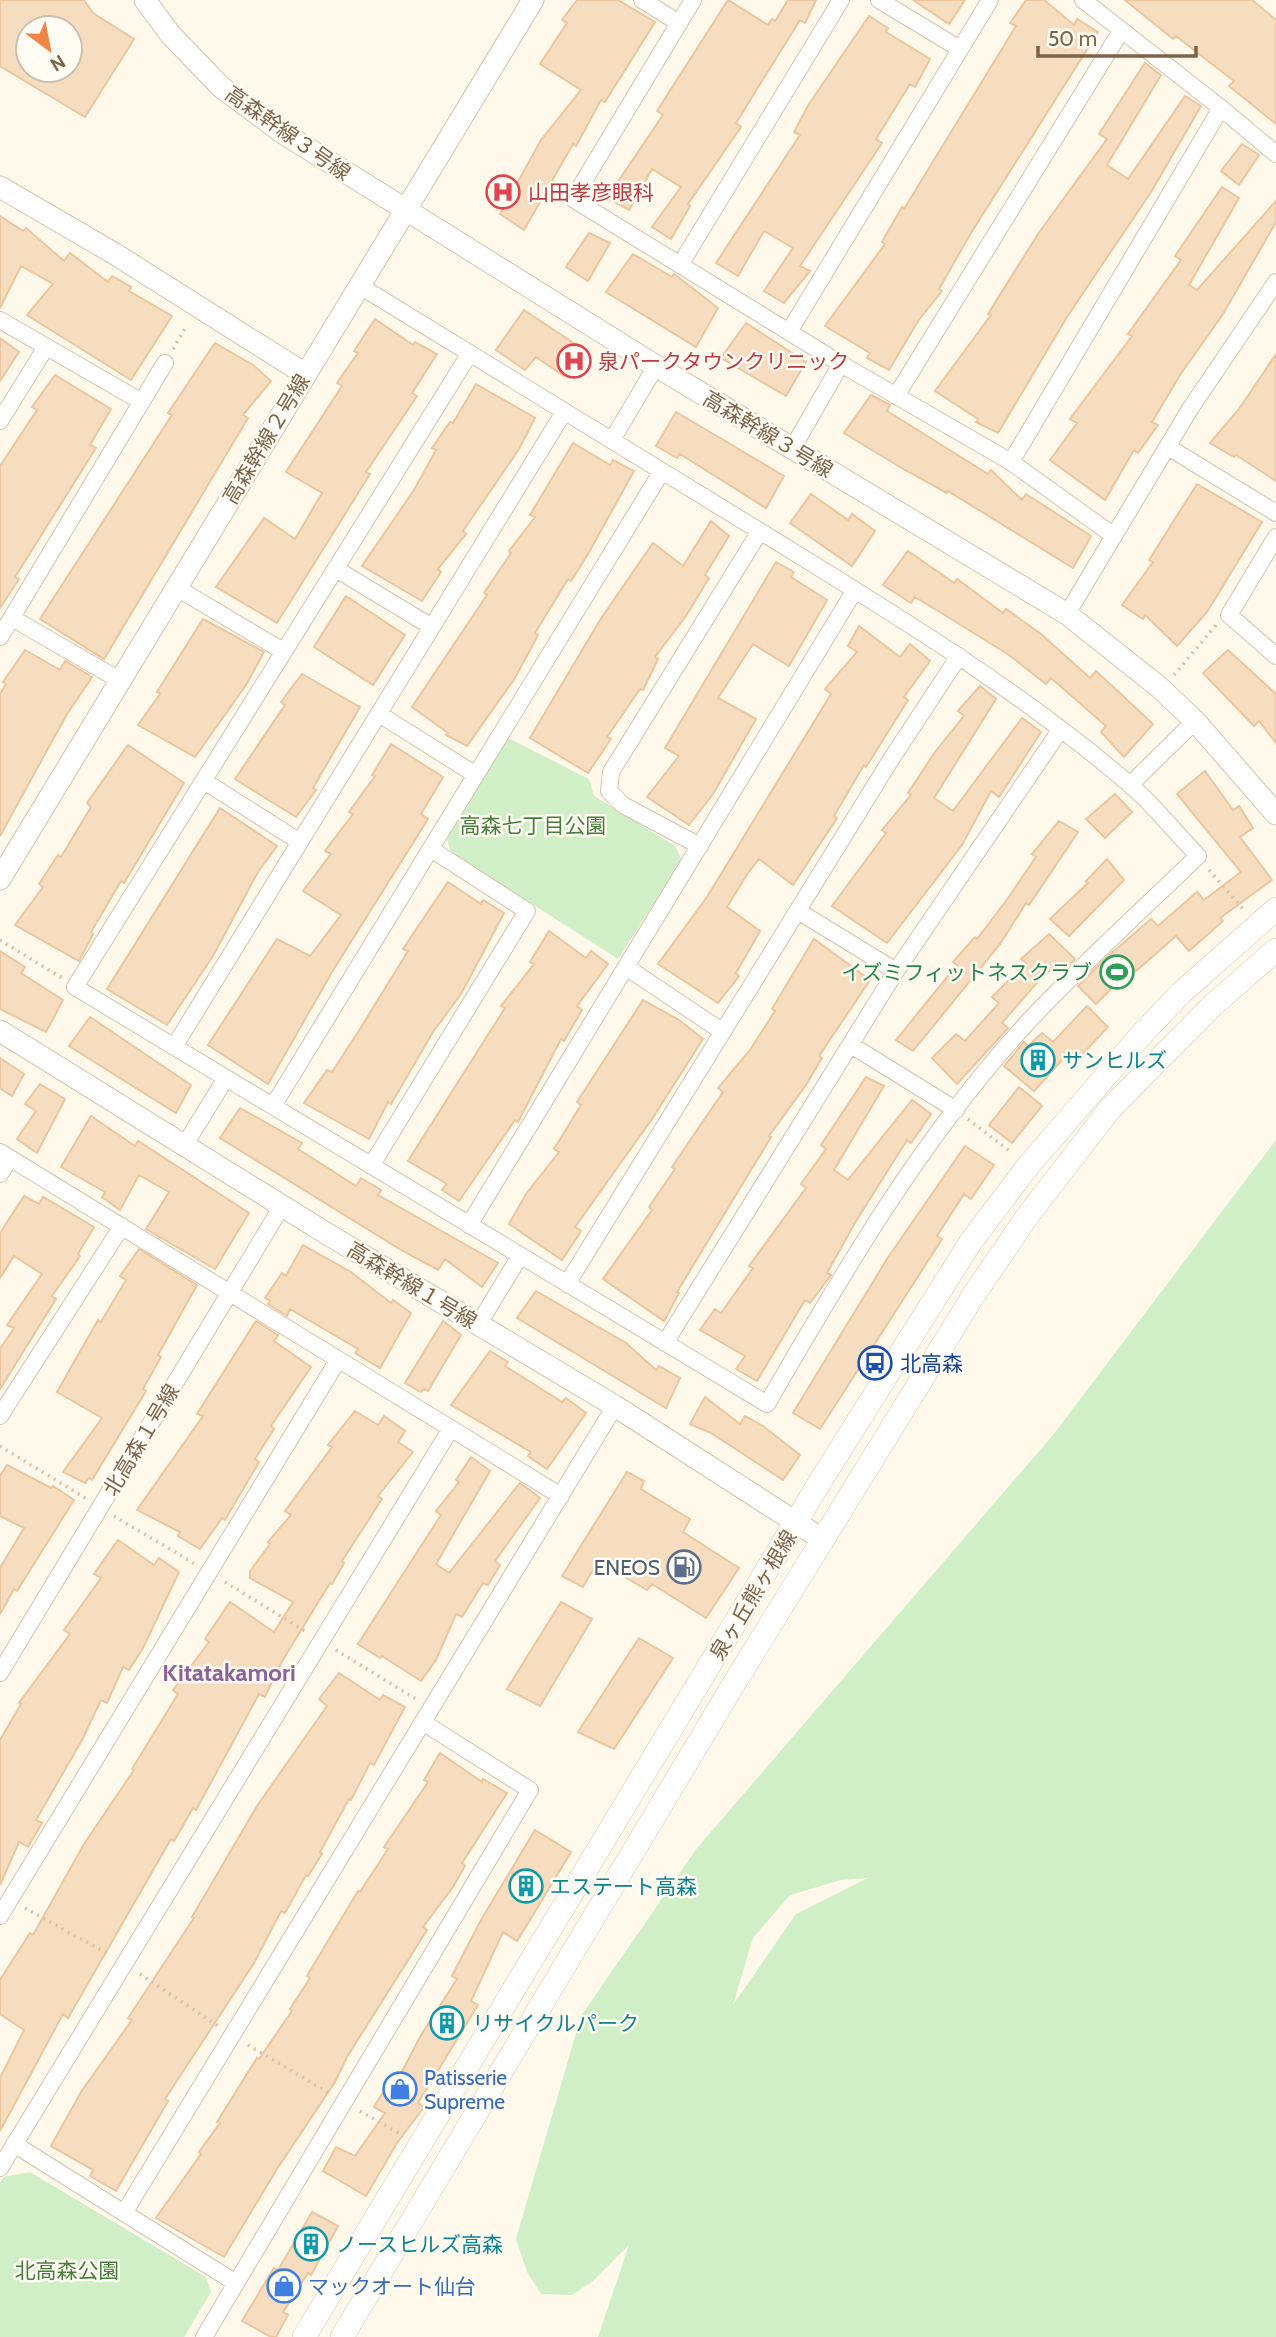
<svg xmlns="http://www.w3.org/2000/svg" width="1276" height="2337" viewBox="0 0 1276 2337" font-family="Cabin,'Noto Sans JP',sans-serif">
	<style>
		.green { fill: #d1efc6; fill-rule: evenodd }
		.building { fill: #f7ddbf; stroke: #ebc69e; stroke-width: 2; fill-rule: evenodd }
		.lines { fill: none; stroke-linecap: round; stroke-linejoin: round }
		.minor-casing { stroke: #d3c3ae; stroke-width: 18 }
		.tertiary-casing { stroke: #d3c3ae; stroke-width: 23 }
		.secondary-casing { stroke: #d7c4ab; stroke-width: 24 }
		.path { stroke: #ddc1a1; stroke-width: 3.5; stroke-dasharray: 2 5; stroke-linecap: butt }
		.minor { stroke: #fff; stroke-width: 16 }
		.tertiary { stroke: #fff; stroke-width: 21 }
		.secondary { stroke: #fff; stroke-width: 23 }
		.labels { text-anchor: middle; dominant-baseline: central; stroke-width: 5; stroke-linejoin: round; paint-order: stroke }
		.street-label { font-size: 21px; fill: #7d634a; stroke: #fffcf3 }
		.health-label { font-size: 21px; fill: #be3a42; stroke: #fffcf3; text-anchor: start }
		.park-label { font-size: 21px; fill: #477e3d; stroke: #fffcf3 }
		.leisure-label { font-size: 21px; fill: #27864d; stroke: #fffcf3; text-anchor: end }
		.culture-label { font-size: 21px; fill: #0d838f; stroke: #fffcf3; text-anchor: start }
		.transit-label { font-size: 21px; fill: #164399; stroke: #fffcf3; text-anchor: start }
		.service-label { font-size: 21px; fill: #4e5e75; stroke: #fffcf3; text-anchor: end }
		.shop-label { font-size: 21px; fill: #366cbe; stroke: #fffcf3; text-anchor: start }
		.quarter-label { font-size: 24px; font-weight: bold; fill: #8d6299; stroke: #fffcf3 }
	</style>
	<rect width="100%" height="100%" fill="#fef9eb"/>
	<path class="green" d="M508,738L589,779L594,796L675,846L682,860L618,959L451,852L446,837Z
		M1276,1140V2337H598L629,2245L593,2281L572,2295L541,2294L527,2272L516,2239L581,2016L697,1848L1053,1435ZM868,1878L796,1914L733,2005L753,1938L790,1895L841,1880Z
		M30,2172L206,2277L211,2292L184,2337H0V2183L4,2177Z"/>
	<path class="building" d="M0,0H84L93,13L134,39L85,117L0,66ZM28,28H70V70H28Z
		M577,0H618L655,22L605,102L601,100L576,146L573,144L524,230L500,214L541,140L581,90L540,64L567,23L562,20Z
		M728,0L768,25L772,19L775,21L788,0H816L805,23L800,20L736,123L741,127L688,204L690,206L671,239L652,227L681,187L652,169L629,210L607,198L663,115L657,111Z
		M913,0H965L949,24Z
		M1026,0H1044L1074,25L1077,19L1098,32L971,233L939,289L942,291L918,321L889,370L867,358L870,353L825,326L885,244L882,242L902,207L904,209L1016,26L1010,23Z
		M1125,0H1252L1276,20V124L1229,86L1234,81L1176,36L1173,39Z
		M869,16L888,28L886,32L930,59L915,87L910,84L876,139L882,143L800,266L810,271L784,303L764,291L793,248L764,231L738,276L716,263L800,135L794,132L809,104Z
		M1145,63L1161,75L1107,165L1128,179L1185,96L1201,106L1151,192L1067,317L998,433L976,422L978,419L935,391L991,315L988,314L1038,234L1107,139L1099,134Z
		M1242,144L1259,155L1239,185L1221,171Z
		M1222,187L1239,198L1189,285L1197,290L1276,201V222L1223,314L1180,375L1152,422L1158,425L1138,453L1134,450L1105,500L1050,460L1077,423L1070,419L1132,336L1128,334L1181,260L1175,256Z
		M0,216L23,231L26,228L64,261L70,253L108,282L112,276L131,287L129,291L172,316L131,380L27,315L53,284L21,266L0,308Z
		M589,233L610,243L588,281L566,267Z
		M633,254L672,277L674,274L718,308L696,347L606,292Z
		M524,310L581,348L564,376L536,357L525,370L496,350Z
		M375,319L413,345L415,342L437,354L412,393L417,396L366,472L370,474L277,623L216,587L264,518L295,539L322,493L286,472L342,386L337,383L358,353L354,351Z
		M746,323L806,362L786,396L721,358Z
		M0,338L19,352L0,381Z
		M215,343L253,365L271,381L243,415L248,418L104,659L40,619L172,415L168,413Z
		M1276,354V481L1236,455L1234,457L1210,443L1239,409Z
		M55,375L111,409L90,445L96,448L15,577L19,579L0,608V466L37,410L32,407Z
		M476,384L535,418L519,449L463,531L466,534L438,569L441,572L422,601L362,566L414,490L436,450L432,448L450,422L453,423Z
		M871,395L890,405L887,411L988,474L991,470L1022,500L1026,494L1091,536L1073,568L948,491L947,493L905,470L844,433Z
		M676,412L784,476L766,508L680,454L677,458L656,446Z
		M573,443L610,465L613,460L634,471L588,554L571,581L568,579L535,633L538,635L515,678L467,746L446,735L448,733L412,707L487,595L484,593L511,553L509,551L535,517L530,515Z
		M1197,484L1262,522L1207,612L1177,646L1145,615L1143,619L1122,605L1153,562L1149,560Z
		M811,494L848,520L852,514L875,531L852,566L790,523Z
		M711,521L729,536L705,575L709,578L686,616L655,657L658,659L643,690L640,689L607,737L611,739L588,773L530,738L600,620L653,543L683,566Z
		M908,551L954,583L957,579L1003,613L1006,609L1041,634L1090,678L1096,671L1153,724L1124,757L1101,732L1106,726L1051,678L1046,684L1009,655L961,625L915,597L911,603L883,585Z
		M776,562L794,572L791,577L827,600L789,666L753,644L718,698L756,719L713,794L689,825L647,797L679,756L665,748Z
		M346,596L405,635L373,685L314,647Z
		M203,619L264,652L246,685L195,757L138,725L160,694L157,692Z
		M859,626L900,657L910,644L930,661L904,697L908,700L866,767L864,765L834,816L837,818L793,885L759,859L748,873L727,907L760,931L736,973L739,976L718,1003L658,964L707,897L831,694L825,689L857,652L848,646Z
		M25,650L60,670L65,661L92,677L67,714L0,836V694L6,684L3,682Z
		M1228,650L1276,694V743L1259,721L1254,726L1203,673Z
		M302,674L360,707L313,788L316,790L296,817L235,779L285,705L281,702Z
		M980,686L996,699L934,798L953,811L1022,718L1041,732L999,797L991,791L962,845L887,943L832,906L886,833L882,830L911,795L908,793L935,752L964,716L958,711Z
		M391,744L443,777L421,814L428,819L332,972L268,1084L208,1045L277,939L310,956L341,915L303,891L331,854L325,851L353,814L349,812L375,776L372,775Z
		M128,745L184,783L124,883L121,881L91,932L93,934L79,961L15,925L43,887L39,884L58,855L61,857L91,807L87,803Z
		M1205,771L1233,810L1239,806L1253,828L1240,837L1272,880L1220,918L1223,921L1189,951L1176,936L1136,971L1133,967L1096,1004L1078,986L1106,958L1151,919L1158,926L1197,892L1204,900L1241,872L1177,794Z
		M1115,794L1132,812L1105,838L1086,819Z
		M220,808L277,846L258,872L213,956L167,1025L107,989Z
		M1059,821L1078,832L1029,905L1026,903L1000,944L913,1051L896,1040L957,965L953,962L975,937L977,939L1006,901L1036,857L1032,854Z
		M1107,859L1124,880L1069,936L1050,919L1088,883L1086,881Z
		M448,882L481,904L483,900L504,913L461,994L433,1032L391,1104L388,1102L369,1139L304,1103L327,1070L332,1072L360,1029L408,951L403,949Z
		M549,931L586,958L591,951L608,964L577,1006L582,1010L564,1041L561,1039L518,1122L515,1120L459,1201L442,1190L447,1184L408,1161L505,1008L501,1006L534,964L530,962Z
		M1049,934L1075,959L1063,971L1056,965L1041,978L1002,1023L1008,1028L957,1084L932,1058L956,1034L965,1041L999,1003L992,997L1026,963L1021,959Z
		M814,939L870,980L819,1056L822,1058L806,1085L769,1136L771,1137L677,1292L679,1293L664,1321L603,1279L652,1210L649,1207L675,1169L672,1167L723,1092L718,1088L750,1050L775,1011L772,1009Z
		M0,951L25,967L21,973L63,1000L46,1032L0,1009Z
		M643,1000L679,1020L703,1039L652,1119L575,1227L581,1231L562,1260L509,1224L526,1194L559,1152L554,1149L581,1105L577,1102Z
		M1087,1006L1108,1027L1078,1059L1070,1051L1034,1091L1004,1066L1024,1042L1028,1046L1042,1033L1053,1042Z
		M90,1017L191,1085L176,1113L69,1046Z
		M0,1058L24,1074L12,1096L0,1088Z
		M866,1077L884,1086L834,1170L848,1180L912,1100L931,1114L911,1143L907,1140L856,1221L827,1273L831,1275L810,1303L805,1300L757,1381L736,1369L745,1356L700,1330L715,1309L721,1313L753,1268L749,1266L806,1188L801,1184L826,1149L821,1145Z
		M40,1084L65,1099L37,1153L17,1139L36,1111L25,1104Z
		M1019,1087L1042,1106L1012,1143L989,1125Z
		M240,1108L302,1143L298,1149L356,1186L361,1178L381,1190L378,1195L498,1263L482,1287L445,1259L438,1270L401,1250L220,1138Z
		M91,1116L135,1146L138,1141L249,1213L215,1269L146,1229L169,1192L139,1175L120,1210L102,1197L105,1192L61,1167Z
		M965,1146L994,1165L971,1199L964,1194L937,1236L942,1239L820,1429L793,1413L887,1259Z
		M24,1196L39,1204L43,1197L94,1227L78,1254L80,1256L52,1296L56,1299L0,1389V1349L14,1328L7,1325L42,1274L14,1256L0,1278V1233Z
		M303,1245L351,1272L391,1303L393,1300L411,1313L380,1368L355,1353L358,1349L290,1309L287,1316L268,1304L270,1301L265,1298L282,1273L286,1276Z
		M139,1249L197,1285L158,1355L161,1357L143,1389L146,1391L92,1480L89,1478L85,1483L63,1472L102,1418L57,1392L98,1320L101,1322L126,1280L120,1276Z
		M536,1291L626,1343L656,1370L659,1366L680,1378L666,1408L517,1318Z
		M256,1321L278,1335L274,1341L311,1367L271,1426L274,1429L255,1459L259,1462L225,1520L222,1518L200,1549L178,1536L180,1532L137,1510L203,1416L197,1414Z
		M443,1321L461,1335L428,1391L424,1389L421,1392L405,1383Z
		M490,1351L508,1362L505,1366L562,1402L566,1398L586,1413L547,1469L528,1456L531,1452L451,1405Z
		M705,1397L740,1424L745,1416L763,1426L800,1455L783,1480L711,1433L690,1424Z
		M355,1411L378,1425L384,1416L405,1431L398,1442L413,1452L378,1496L382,1499L342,1561L344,1563L332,1584L330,1583L281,1663L265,1697L259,1694L196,1810L193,1808L174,1841L171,1839L68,2018L63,2014L0,2131V2078L24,2030L0,2014V1980L30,1933L33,1935L84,1844L134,1770L132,1769L178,1694L173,1690L209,1642L205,1639L230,1602L274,1632L293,1602L250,1578V1571L270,1544L268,1542L291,1515L285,1511L332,1447L328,1445Z
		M471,1457L490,1471L436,1564L449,1573L520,1483L540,1498L495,1561L500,1565L488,1585L483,1583L462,1617L456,1614L436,1660L421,1681L382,1656L380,1658L358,1644L441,1515L436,1511L459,1482L456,1480Z
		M7,1465L51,1488L53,1486L74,1500L17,1591L14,1589L0,1614V1568L24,1528L0,1516V1476Z
		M627,1472L644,1481L641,1489L690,1519L683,1532L739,1568L706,1618L652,1584L647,1590L598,1561L583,1587L562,1576Z
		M118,1540L154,1565L159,1558L179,1572L143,1648L129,1670L123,1667L107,1703L101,1700L82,1740L36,1820L42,1823L28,1847L19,1842L0,1885V1740L21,1704L19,1703L70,1634L64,1630L101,1578L94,1574Z
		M561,1602L592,1619L540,1706L507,1689Z
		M639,1638L673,1658L614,1749L578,1732Z
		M339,1673L380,1700L383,1695L405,1707L374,1765L370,1763L351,1800L349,1799L320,1852L322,1854L308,1876L306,1875L285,1913L281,1911L254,1963L165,2099L168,2101L116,2191L90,2176L93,2170L51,2146L81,2092L132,2020L128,2018L194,1918L192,1917L257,1806L327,1706L319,1699Z
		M440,1753L482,1782L483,1779L507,1793L462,1863L465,1866L453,1887L423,1927L427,1930L347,2057L335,2082L277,2169L224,2257L156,2218L201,2154L199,2152L220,2123L217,2122L257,2058L259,2059L292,2011L290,2009L310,1978L307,1976L358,1891L360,1892L388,1849L384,1847L428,1782L424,1780Z
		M535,1830L571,1852L517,1941L503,1932L471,2001L478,2005L418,2103L424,2107L397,2143L366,2196L323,2171L336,2147L355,2156L385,2113L374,2107L389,2083L394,2087L421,2035L457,1979L452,1976L481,1920Z
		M312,2212L338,2226L311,2275L308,2273L283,2312L288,2315L276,2337H271L242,2321L274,2268L278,2270Z"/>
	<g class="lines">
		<defs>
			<path id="minor" d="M642,0L679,23
				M693,0L573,199L841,364L1011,462L1221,108L1083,0
				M879,0L960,49
				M1221,108L1276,154
				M680,265L841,0
				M360,286C497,369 634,453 771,538C894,614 1018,689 1128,783C1153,804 1175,832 1198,856C1141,911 1081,965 1027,1023C922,1137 844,1271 767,1404L75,987L470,353
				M0,320L142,402
				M790,330L990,0
				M896,396L1121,31
				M0,421L46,347
				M612,440L656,366
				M1168,447L1276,513
				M792,449L841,364
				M1011,462L1114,536
				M1276,537L1229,615L1276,656
				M336,569L432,627
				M177,588L283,651
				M1067,614L1190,409L1276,282
				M12,618L121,681
				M0,637L165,363
				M379,714L476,775
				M204,781L300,842
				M1130,785L1195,721
				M700,846L623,805L609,791L611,772L760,531
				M798,911L896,971
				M626,967L723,1032
				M851,1045L956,1110
				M174,1047L564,412
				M273,1106L662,471
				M184,1146L226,1078
				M0,1152L561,1496
				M371,1166L527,911L431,849
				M0,1174L10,1158
				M469,1225L855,590
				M567,1284L890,761L959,656
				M478,1325L520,1256
				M665,1343L896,971L1061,729
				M0,1416L122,1226
				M0,1673L282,1206
				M0,1916L338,1360
				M14,2144L236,2283
				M0,2168L450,1430
				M124,2213L615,1406
				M204,2337L530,1790L424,1723"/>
			<path id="tertiary" d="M145,0L170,34L221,87L283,133L656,366L1067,614L1159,687L1195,721L1276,814
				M0,187L115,254L305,374
				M0,879L533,0
				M0,1031L329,1235L615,1406L822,1539"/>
			<path id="secondary" d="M304,2337L823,1477L970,1243L1028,1166L1142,1034L1181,993L1276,909
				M342,2337L735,1682L975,1293L1029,1214L1110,1109L1213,1005L1276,950"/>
		</defs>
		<use href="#minor" class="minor-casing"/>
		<use href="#tertiary" class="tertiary-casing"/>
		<use href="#secondary" class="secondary-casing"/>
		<path class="path" d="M173,349L187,325
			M1174,675L1216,625
			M1209,870L1243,909
			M0,940L62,978
			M968,1119L1012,1153
			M0,1446L87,1499
			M114,1516L195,1564
			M225,1582L305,1631
			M336,1650L416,1699
			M25,1908L110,1955
			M140,1974L218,2026
			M248,2045L329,2093
			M360,2111L402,2135"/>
		<use href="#minor" class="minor"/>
		<use href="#tertiary" class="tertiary"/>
		<use href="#secondary" class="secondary"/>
	</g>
	<defs>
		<symbol id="hospital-ring" viewBox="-11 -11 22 22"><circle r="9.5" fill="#fffcf3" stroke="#e0444e" stroke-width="1.5"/><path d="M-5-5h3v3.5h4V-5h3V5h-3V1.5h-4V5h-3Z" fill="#e0444e"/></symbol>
		<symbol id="stadium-ring" viewBox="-11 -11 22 22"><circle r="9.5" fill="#fffcf3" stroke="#2e9e5b" stroke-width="1.5"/><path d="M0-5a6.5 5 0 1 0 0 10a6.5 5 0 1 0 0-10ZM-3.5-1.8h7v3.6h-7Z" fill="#2e9e5b"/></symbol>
		<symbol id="building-ring" viewBox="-11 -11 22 22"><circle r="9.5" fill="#fffcf3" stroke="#0f9aa8" stroke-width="1.5"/><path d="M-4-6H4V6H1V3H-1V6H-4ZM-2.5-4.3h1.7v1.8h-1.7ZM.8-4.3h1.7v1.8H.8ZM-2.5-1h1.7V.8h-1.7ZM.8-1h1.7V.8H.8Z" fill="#0f9aa8"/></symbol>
		<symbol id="bus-ring" viewBox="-11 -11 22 22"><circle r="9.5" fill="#fffcf3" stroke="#1a4fb4" stroke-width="1.5"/><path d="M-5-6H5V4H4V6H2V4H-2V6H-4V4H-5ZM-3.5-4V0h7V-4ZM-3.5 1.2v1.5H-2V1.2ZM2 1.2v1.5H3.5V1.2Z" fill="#1a4fb4"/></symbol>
		<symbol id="fuel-ring" viewBox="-11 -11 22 22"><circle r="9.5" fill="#fffcf3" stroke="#5c6f8a" stroke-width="1.5"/><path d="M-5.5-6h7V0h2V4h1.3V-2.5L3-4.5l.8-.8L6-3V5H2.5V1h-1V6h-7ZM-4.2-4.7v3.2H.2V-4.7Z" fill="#5c6f8a"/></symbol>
		<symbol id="shop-ring" viewBox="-11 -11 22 22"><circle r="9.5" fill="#fffcf3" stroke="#3f7fe0" stroke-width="1.5"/><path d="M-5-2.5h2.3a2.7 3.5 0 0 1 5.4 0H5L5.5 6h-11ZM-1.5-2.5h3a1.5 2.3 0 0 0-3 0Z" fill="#3f7fe0"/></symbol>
	</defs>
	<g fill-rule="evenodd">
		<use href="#hospital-ring" x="484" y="173" width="38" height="38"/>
		<use href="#hospital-ring" x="555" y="342" width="38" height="38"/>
		<use href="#stadium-ring" x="1098" y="953" width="38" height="38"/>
		<use href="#building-ring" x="1019" y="1041" width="38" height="38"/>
		<use href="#bus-ring" x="856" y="1344" width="38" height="38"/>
		<use href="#fuel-ring" x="665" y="1548" width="38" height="38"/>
		<use href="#building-ring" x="507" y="1867" width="38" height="38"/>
		<use href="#building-ring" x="428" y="2004" width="38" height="38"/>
		<use href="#shop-ring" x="381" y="2070" width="38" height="38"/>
		<use href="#building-ring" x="292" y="2225" width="38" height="38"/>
		<use href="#shop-ring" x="265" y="2267" width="38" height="38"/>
	</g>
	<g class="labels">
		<g class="street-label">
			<text transform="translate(288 133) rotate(35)">高森幹線３号線</text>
			<text transform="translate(768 434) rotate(31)">高森幹線３号線</text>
			<text transform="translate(266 439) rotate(-59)">高森幹線２号線</text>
			<text transform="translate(412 1285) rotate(31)">高森幹線１号線</text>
			<text transform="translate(141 1440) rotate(-59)">北高森１号線</text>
			<text transform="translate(753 1595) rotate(-59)">泉ヶ丘熊ヶ根線</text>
		</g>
		<g class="health-label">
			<text x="528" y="192">山田孝彦眼科</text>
			<text x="598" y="361">泉パークタウンクリニック</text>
		</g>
		<g class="park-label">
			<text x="533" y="825">高森七丁目公園</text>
			<text x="67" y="2270">北高森公園</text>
		</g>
		<g class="leisure-label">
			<text x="1092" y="972">イズミフィットネスクラブ</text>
		</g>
		<g class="culture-label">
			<text x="1062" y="1060">サンヒルズ</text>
			<text x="550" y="1886">エステート高森</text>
			<text x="472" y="2023">リサイクルパーク</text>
			<text x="336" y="2244">ノースヒルズ高森</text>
		</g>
		<g class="transit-label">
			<text x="900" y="1363">北高森</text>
		</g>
		<g class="service-label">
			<text x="660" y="1567">ENEOS</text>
		</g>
		<g class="shop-label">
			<text x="424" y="2077">Patisserie<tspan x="424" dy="24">Supreme</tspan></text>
			<text x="308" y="2286">マックオート仙台</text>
		</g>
		<g class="quarter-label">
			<text x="229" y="1672">Kitatakamori</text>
		</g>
	</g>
	<g transform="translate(49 49) rotate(148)"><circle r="33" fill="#fffcf3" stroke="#cbbfaf" stroke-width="2"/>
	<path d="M0-5L12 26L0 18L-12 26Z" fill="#f28445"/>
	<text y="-10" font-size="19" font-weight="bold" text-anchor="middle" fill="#7d634a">N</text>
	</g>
	<path d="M1038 46v10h158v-10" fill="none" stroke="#7d634a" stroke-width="3.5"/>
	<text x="1048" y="46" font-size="21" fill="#7d634a" stroke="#fffcf3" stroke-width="5" paint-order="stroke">50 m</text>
</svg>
